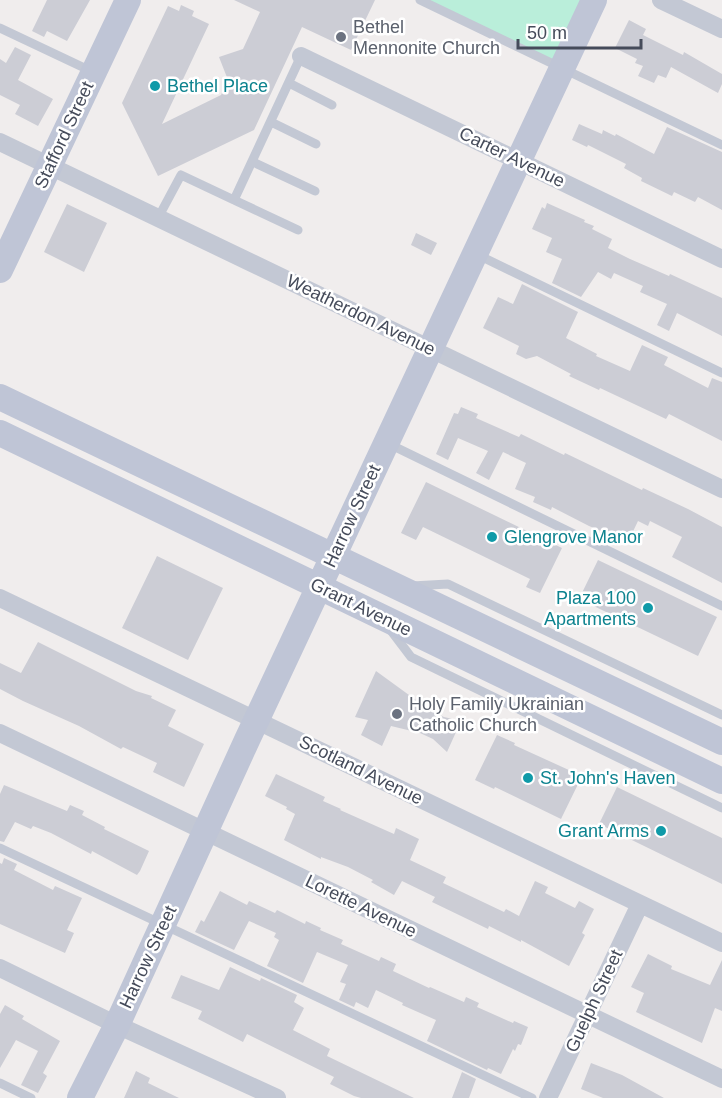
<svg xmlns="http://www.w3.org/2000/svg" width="722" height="1098" viewBox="0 0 722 1098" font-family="Arial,sans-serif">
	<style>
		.green { fill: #baeeda }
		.building { fill: #cccdd5 }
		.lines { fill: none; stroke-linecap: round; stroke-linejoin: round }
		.lane { stroke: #c3c8d4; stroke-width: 9 }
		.street { stroke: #c3c8d4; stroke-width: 18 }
		.secondary { stroke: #bfc5d6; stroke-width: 26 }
		.worship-dot { fill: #6b7280; stroke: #fff; stroke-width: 2 }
		.culture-dot { fill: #0f9aa8; stroke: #fff; stroke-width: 2 }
		.labels { text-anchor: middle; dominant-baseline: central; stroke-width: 5; stroke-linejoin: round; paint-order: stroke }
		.worship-label { font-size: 18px; fill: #5b616d; stroke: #fff; text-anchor: start }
		.culture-label { font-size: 18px; fill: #0d838f; stroke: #fff; text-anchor: start }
		.street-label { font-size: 18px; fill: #454b5a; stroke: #fff }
	</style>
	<rect width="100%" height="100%" fill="#f0eded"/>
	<path class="green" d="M420,0H594L562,68Z"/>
	<path class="building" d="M47,0H90L67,41L47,31L44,37L32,31Z
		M234,0H375L351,50L302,27L254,130L158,176L122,103L168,6L179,11L181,5L194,11L192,16L209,24L162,124L221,95L228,80L219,57L243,49L260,12Z
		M629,20L646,29L643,35L683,55L684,52L722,74V84L718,93L671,67L666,78L658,75L654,83L638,76L643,66L635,63L637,59L615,48Z
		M15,47L31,55L18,80L53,99L38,126L15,114L20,105L0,95V59L6,63Z
		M579,124L602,134L603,130L615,136L616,134L654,154L667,127L722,152V210L698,197L695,202L674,192L672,196L641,181L642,178L624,168L626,164L588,145L587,147L572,140Z
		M547,203L585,220L584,222L594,226L592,229L612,239L608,248L630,259L669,276L670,274L722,298V336L677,313L669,331L657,325L667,304L640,292L643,286L614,273L611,279L598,272L581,297L552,283L562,259L546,252L552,238L532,229L542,207L545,209Z
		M67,204L107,223L84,272L44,252Z
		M416,233L437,243L431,255L411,245Z
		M522,284L578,312L566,338L597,354L596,356L630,371L642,345L668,357L664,365L708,388L712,378L722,382V441L669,414L666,419L600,388L599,390L569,376L571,374L537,356L526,359L516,354L519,346L483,328L498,297L513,304Z
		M461,407L478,414L476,418L519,437L521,434L564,455L565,453L642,490L643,488L688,509L722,527V583L672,557L682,537L650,521L648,526L638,521L628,542L589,526L552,507L551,510L533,502L535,497L515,489L526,463L503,452L489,480L476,473L488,451L458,438L448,460L436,454L454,413L458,414Z
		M426,482L562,548L540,593L526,587L530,579L423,527L416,540L401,533Z
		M157,556L223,588L188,660L122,628Z
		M598,560L717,617L698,656L579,599Z
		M38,642L136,691L152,696L151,698L176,710L168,726L204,744L184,787L153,772L157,763L123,747L121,749L79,726L23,701L0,689V663L21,673Z
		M376,671L431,711L444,717L461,721L447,752L433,739L420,733L391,726L382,746L361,735L368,720L355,717Z
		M497,735L515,743L514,745L582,776L561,819L495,787L494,789L475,780Z
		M276,774L325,797L323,801L341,809L340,810L394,834L396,828L419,839L410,860L446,877L443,883L504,912L506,909L519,916L535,881L548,887L545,893L575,908L579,901L594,909L582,933L585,935L569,966L521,940V942L489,926L488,929L432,902L435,897L402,881L394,895L371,882L373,880L348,867L321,857V859L284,840L295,814L286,809L287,807L265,796Z
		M4,785L67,811L70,805L84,811L82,815L105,827L104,829L149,851L140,871L137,875L92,851L91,854L51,833L33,826L31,829L15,822L4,842L0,841V794Z
		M617,787L722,838V884L599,824Z
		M4,858L17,864L14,870L53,890L55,886L82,898L67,930L74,933L65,953L0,924V863L2,864Z
		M220,891L247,905L249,901L275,913L277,910L305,924L306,921L321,928L320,930L343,940L341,944L379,961L381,957L396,964L393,971L429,988L430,987L464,1002L466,997L479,1003L477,1007L513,1023L514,1021L528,1027L521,1045L518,1044L515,1051L513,1049L501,1074L488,1068L487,1070L427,1041L436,1020L402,1005L403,1003L376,990L368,1008L356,1002L354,1007L339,1000L346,984L340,982L348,965L317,952L303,983L267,966L279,940L274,937L276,933L249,921L234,950L195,932L201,920L204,922Z
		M648,954L672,966L671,969L710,985L722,960V1011L715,1008L702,1043L636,1012L644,993L631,987Z
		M230,967L260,981L261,978L297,995L294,1002L304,1008L293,1030L330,1049L327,1056L414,1098H361L354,1096L330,1084L334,1077L247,1034L243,1042L198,1019L202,1011L171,998L181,975L219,990Z
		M5,1005L24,1016L22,1019L60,1041L43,1073L47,1076L38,1093L21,1085L38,1051L16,1040L0,1068V1014Z
		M591,1063L622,1075L664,1098H603L581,1089Z
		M136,1071L150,1078L148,1083L179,1098H124Z
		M462,1072L476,1079L469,1098H452Z"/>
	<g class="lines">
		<path class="lane" d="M420,0L722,145
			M0,28L93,72
			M289,83L332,105
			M271,122L316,144
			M253,162L315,191
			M234,200L298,230
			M158,218L181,175L234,200L301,56
			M478,255L722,373
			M387,443L722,606
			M412,586L448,584L722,715
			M389,628L411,657L722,808
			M0,848L532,1098
			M0,1083L31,1098"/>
		<path class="street" d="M661,0L722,29
			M301,56L722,259
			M0,142L722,489
			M0,598L722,943
			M0,733L722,1079
			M0,968L117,1025L277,1098
			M548,1098L640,904"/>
		<path class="secondary" d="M0,270L128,0
			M0,397L722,742
			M0,433L722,781
			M80,1098L117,1025L247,740L594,0"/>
	</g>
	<g class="worship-dot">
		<circle cx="341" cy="37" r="6"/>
		<circle cx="397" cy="714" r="6"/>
	</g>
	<g class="culture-dot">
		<circle cx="155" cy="86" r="6"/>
		<circle cx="492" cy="537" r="6"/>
		<circle cx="648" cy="608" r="6"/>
		<circle cx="528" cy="778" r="6"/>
		<circle cx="661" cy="831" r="6"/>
	</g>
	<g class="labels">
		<g class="worship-label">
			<text x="353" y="27">Bethel<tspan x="353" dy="21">Mennonite Church</tspan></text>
			<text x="409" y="704">Holy Family Ukrainian<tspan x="409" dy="21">Catholic Church</tspan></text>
		</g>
		<g class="culture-label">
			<text x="167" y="86">Bethel Place</text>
			<text x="504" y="537">Glengrove Manor</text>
			<text x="636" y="598" text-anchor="end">Plaza 100<tspan x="636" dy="21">Apartments</tspan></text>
			<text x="540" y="778">St. John's Haven</text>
			<text x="649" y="831" text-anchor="end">Grant Arms</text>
		</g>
		<g class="street-label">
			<text transform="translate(64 135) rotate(-65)">Stafford Street</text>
			<text transform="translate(512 157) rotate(26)">Carter Avenue</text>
			<text transform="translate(361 315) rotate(26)">Weatherdon Avenue</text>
			<text transform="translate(352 516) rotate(-65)">Harrow Street</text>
			<text transform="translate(361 607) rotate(26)">Grant Avenue</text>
			<text transform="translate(361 770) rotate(26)">Scotland Avenue</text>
			<text transform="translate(361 906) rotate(26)">Lorette Avenue</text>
			<text transform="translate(148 957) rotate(-65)">Harrow Street</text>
			<text transform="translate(594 1001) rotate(-65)">Guelph Street</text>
		</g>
	</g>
	<path d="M518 39v9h123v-9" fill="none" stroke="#454b5a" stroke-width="3"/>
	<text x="527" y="39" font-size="18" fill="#454b5a" stroke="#ffffff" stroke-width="4.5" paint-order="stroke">50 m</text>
</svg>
